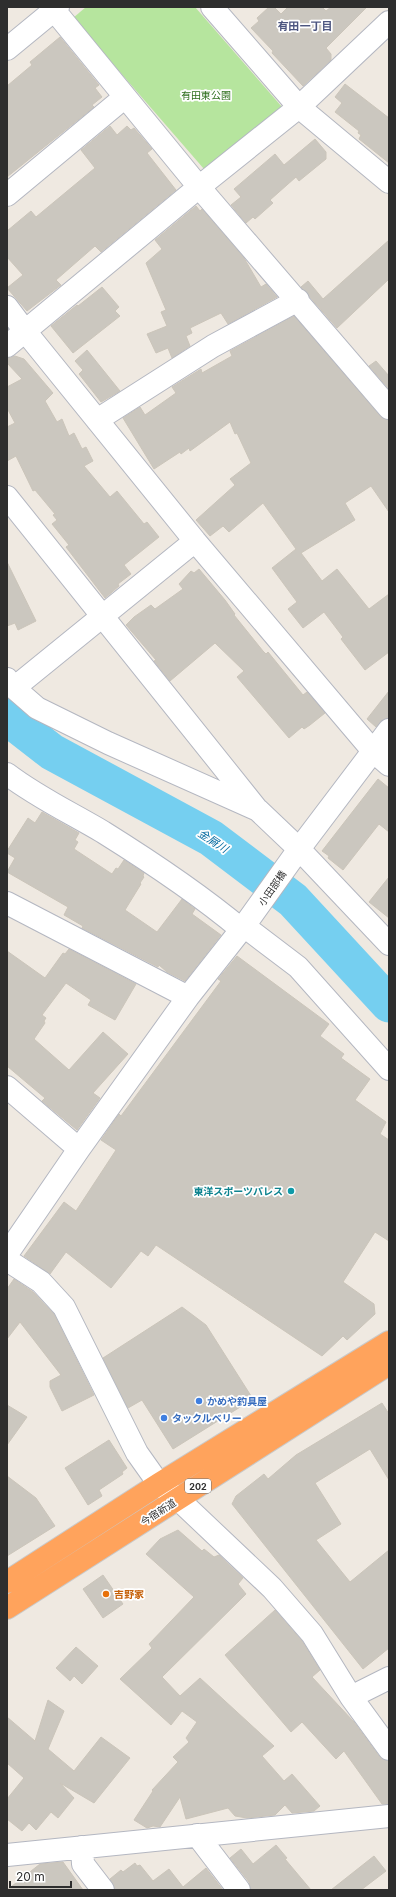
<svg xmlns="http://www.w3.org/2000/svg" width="396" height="1897" viewBox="0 0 396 1897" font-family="Inter,'Noto Sans JP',sans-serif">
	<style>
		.green { fill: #b6e59e }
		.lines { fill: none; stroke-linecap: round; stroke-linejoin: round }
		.river { stroke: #75cff0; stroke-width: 37 }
		.building { fill: #cbc7bf; stroke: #cbc5ba }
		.minor-casing { stroke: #b4b7c1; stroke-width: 24 }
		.highway-casing { stroke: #c9c9c9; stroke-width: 24 }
		.minor { stroke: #fff; stroke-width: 22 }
		.highway { stroke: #ffa35c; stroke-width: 22 }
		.culture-dot { fill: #0f9aa8; stroke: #fff; stroke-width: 1.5 }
		.shop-dot { fill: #3f7fe0; stroke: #fff; stroke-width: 1.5 }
		.food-dot { fill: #e8710a; stroke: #fff; stroke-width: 1.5 }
		.labels { text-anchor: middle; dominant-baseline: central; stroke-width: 3.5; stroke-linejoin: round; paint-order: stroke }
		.shield { fill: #fff; stroke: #6d6d6d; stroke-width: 1 }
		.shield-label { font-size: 9px; font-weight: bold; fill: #2e2e2e }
		.park-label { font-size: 10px; fill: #2c6e1b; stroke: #fff }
		.street-label { font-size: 10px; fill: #2e2e2e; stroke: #fff }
		.culture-label { font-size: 10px; font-weight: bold; fill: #0d838f; stroke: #fff; text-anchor: end }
		.shop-label { font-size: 10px; font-weight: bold; fill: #366cbe; stroke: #fff; text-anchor: start }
		.food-label { font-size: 10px; font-weight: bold; fill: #c56008; stroke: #fff; text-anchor: start }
		.neighbourhood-label { font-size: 11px; font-weight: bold; fill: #4d5680; stroke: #fff }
		.water-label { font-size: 11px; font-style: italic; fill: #0d6fa3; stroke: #fff }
	</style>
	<rect width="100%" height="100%" fill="#efe9e1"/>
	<path class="green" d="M86,7H195L282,107L204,169L73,18Z"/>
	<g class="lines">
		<path class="river" d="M7,717L52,752L211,838L293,900L389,1004"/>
	</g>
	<path class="building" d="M269,7H274L281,14L288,7H322L326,11L331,7H367L326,48L331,54V60L303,86L272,53L273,51L251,28L259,21L257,18Z
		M60,37L99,85L95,88L102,97L92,105L94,107L7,177V86L32,65L30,62Z
		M345,84L389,118V163L359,139L361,135L358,133L359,131L335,112L342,103L335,97Z
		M110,126L117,135L127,126L131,130L134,128L152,149L147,153L176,190L101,252L95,246L56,280L61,285L27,311L7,288L23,275L7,257V231L31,211L36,217L95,168L81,150Z
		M315,139L326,152V159L299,181L296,177L270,200L273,203L255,219L253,217L246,223L231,205L241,197L234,189L275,154L284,165Z
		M196,206L200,211L202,209L244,258L261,287L266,284L277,297L228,324L221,313L190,328L192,333L186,336L190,346L172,358L168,348L156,353L147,334L167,326L161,312L166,310L146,263L162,249L155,240Z
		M389,240V279L337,328L301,287L308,281L323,299Z
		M102,287L119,307L115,311L120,316L73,353L51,326L77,305L78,306Z
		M294,316L380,416L389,420V512L371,486L345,503L355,520L301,553L322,581L337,569L369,609L389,594V652L365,670L341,639L343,637L324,612L303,628L288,609L297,602L272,568L296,549L263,503L229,532L223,526L210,536L196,520L235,485L230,479L251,463L237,433L235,434L230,422L190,451L189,448L181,454L180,452L154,469L123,418L140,407L145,415L176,393L172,387L201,369L202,373L232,356L230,351Z
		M87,350L120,391L101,402L79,374L83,370L75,361Z
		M15,356L24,359L53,393L45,401L57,422L62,419L69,436L74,433L82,449L86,447L93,461L84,466L110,497L117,491L144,524L147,522L159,537L124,565L131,574L118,584L119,586L105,598L66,547L69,545L52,524L57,520L53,515L55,514L35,490L33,491L16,456L7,461V427L15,423L7,408V387L22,379L7,363V358Z
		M376,361L389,376V389L369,366Z
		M7,562L36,621L18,630L15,623L7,626Z
		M199,569L225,600L235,614L234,615L263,651L266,654L268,652L303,695L307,692L325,713L310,725L304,729L302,727L289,738L237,677L244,671L215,643L170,681L154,661L156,660L126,625L134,617L151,605L155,609L183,589L179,584L191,571L194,573Z
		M389,691V718L384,719L376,727L367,719Z
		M378,779L389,788V832L379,824L343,870L328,858L329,856L322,851Z
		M42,812L79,833L75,840L78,842L74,849L112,874L116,868L118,869L124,860L144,873L143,876L144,877L140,883L141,884L125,910L157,932L182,899L195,909L192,914L221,935L185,981L167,972L159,965L158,967L82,928L83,926L64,915L68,907L7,872L15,858L7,853V851L28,818L35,823Z
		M389,877V918L369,902Z
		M69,949L136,984L115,1020L88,1005L91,1000L66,983L42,1015L46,1018L44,1021L45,1023L34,1039L69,1070L103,1032L128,1054L93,1093L100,1098L77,1130L42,1101L45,1098L7,1066V951L45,978L63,953L65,954Z
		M237,956L329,1024L320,1036L344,1054L341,1058L370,1079L355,1100L386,1122L380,1134L389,1140V1241L375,1232L343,1282L374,1304L375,1314L347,1340L343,1336L322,1356L156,1245L148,1256L141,1251L111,1288L66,1252L50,1274L24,1256L64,1202L76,1211L116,1150L101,1140L119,1114L121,1116L221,981L218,979Z
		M14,1279L33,1292L54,1314L94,1395L62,1411L50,1387V1381L61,1375L20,1322L7,1339V1289Z
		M182,1307L206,1325L253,1399L173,1449L142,1400L128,1408L103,1358Z
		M382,1403L389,1414V1480L370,1449L315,1483L341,1524L316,1540L350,1582L389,1550V1648L363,1669L232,1504L236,1496L264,1474L268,1479L296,1455Z
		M7,1405L27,1417L7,1445Z
		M109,1440L127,1468L122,1472L123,1474L99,1490L102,1496L88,1505L65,1468Z
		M7,1476L36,1498L55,1526L7,1556Z
		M178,1530L202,1551L204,1549L214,1557L219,1555L243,1578L238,1584L246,1594L162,1677L180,1696L200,1678L274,1746L262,1756L284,1781L292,1774L320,1806L314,1811L292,1813L285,1805L275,1815L247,1818L235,1816L228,1808L186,1819L180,1797L160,1827L153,1826L147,1828L134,1820L153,1791L152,1790L178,1762L173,1757L189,1742L186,1738L197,1722L182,1711L171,1725L120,1679L152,1648L149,1644L194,1597L146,1554L160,1539Z
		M103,1575L123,1604L103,1618L83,1589Z
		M275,1610L302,1641L320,1670L312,1677L354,1722L379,1756L389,1762V1804H382L344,1751L336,1759L302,1722L291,1732L225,1655Z
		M76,1647L98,1666L82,1684L74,1676L70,1681L56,1668Z
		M48,1700L64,1711L48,1749L74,1771L101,1737L130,1758L94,1803L60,1783L74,1798L58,1818L51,1812L36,1830L29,1823L22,1831L7,1819V1799L24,1778L7,1763V1717L35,1741Z
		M276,1845L287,1858L285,1859L311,1890H251L249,1882L230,1858L241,1849L253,1864Z
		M374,1856L386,1871L361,1890H331Z
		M63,1862L83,1890H7L40,1864Z
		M135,1863L137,1866L140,1865L153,1881L169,1869L183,1887L206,1868L223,1890H115L110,1879L121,1870L123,1872Z"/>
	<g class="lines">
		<defs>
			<path id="minor" d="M212,7L299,107L389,182
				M54,10L199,187L389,408
				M7,49L58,7
				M7,195L125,97
				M7,307L25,331L195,541L373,751L389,765
				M7,346L199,187L299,107L389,22
				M97,420L213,346L298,300
				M7,497L256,808
				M7,679L14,688L37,708L108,743L258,810L299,849L389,944
				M14,688L195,541
				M7,774C37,797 71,813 103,832C151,862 198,893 242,930
				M7,903L188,997
				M244,926L298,967L389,1069
				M7,1087L79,1149
				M7,1254L79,1149L188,997L244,926L299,849L389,730
				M7,1260L41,1282L64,1307L137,1453L159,1484L178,1499L272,1588L312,1634L351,1697L389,1749
				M351,1697L389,1678
				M197,1835L239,1890
				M82,1847L83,1864L103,1890
				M7,1855L389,1816"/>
			<path id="highway" d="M7,1582L159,1484L389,1342
				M7,1608L389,1364"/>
		</defs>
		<use href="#minor" class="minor-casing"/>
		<use href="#highway" class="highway-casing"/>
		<use href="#minor" class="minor"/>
		<use href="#highway" class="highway"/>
	</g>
	<circle class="culture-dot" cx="291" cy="1191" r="4"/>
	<g class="shop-dot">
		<circle cx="199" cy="1401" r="4"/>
		<circle cx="164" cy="1418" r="4"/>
	</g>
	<circle class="food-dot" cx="106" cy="1594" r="4"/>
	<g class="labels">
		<rect class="shield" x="185" y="1479" width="26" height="14" rx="3"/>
		<g class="shield-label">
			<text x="198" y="1486">202</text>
		</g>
		<g class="park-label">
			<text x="206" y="95">有田東公園</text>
		</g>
		<g class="street-label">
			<text transform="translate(272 888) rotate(-55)">小田部橋</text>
			<text transform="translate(158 1512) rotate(-33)">今宿新道</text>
		</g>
		<g class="culture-label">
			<text x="283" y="1191">東洋スポーツパレス</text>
		</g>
		<g class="shop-label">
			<text x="207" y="1401">かめや釣具屋</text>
			<text x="172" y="1418">タックルベリー</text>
		</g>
		<g class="food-label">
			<text x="114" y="1594">吉野家</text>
		</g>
		<g class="neighbourhood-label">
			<text x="305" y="26">有田一丁目</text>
		</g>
		<g class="water-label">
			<text transform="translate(213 841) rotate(33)">金屑川</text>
		</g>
	</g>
	<rect width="396" height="1897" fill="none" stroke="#2e2e2e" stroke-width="16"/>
	<path d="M10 1881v6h61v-6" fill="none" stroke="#2e2e2e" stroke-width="2"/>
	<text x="16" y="1881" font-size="12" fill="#2e2e2e" stroke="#ffffff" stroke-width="3" paint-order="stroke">20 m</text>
</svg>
